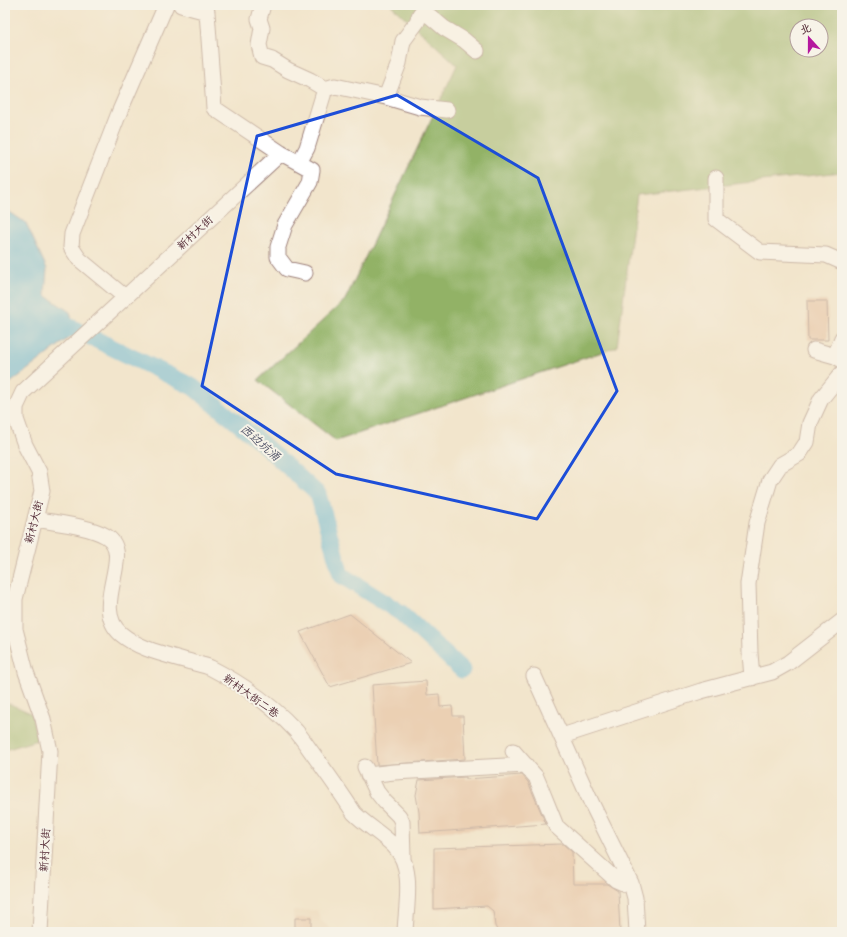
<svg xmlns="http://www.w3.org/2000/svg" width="847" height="937" viewBox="0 0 847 937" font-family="Pangolin,'LXGW WenKai TC',sans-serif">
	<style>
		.built { fill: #ecd7ba }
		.forest { fill: #92b266; stroke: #6e6848; fill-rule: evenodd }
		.water { fill: #5eb7db; stroke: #546b83 }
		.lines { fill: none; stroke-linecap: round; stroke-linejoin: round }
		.river { stroke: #5eb7db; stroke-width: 17 }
		.building { fill: #e2b595 }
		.minor-casing { stroke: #9e827c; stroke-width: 17 }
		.minor { stroke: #fff; stroke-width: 15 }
		.marked { fill: none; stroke: #1d4ed8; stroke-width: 3; stroke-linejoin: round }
		.labels { text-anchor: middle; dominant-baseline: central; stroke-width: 4; stroke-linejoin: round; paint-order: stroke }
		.street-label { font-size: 11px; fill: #4a1f2b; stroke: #f7f3e8 }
		.water-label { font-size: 12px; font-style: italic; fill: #515469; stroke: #f7f3e8 }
	</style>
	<rect width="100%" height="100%" fill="#f7f3e8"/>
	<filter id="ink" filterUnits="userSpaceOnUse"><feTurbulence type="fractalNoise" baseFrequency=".025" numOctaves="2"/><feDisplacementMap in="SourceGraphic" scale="8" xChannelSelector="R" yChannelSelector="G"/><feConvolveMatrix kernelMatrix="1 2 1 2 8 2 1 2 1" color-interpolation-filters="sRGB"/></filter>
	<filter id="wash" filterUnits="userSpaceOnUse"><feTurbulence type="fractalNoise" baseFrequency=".012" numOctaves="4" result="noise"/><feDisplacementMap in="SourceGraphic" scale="16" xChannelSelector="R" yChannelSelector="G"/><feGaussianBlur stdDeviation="0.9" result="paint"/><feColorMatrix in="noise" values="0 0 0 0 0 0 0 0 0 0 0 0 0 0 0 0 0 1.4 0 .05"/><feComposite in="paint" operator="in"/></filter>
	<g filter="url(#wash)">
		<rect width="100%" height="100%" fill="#f2e5cc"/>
		<path class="built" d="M317,910L321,921L335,932H294L293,911Z"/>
		<path class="forest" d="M391,5H842V172L637,195L617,347L336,441L258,380L345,300L457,65ZM797,26H821V50H797Z
			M5,702L31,713L37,740L5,750Z"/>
		<path class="water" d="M5,209L26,223L47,269L45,295L70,312L75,333L5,387Z"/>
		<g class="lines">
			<path class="river" d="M56,315L66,325L193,387L257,439L318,494L341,575L401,613L462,670"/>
		</g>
		<g id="blocks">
			<path class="building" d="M807,301H827L828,340H808Z
				M350,614L411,663L330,687L300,632Z
				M426,681L427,695L439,694L440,707L452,706L453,716H463L465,759L377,765L372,685Z
				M522,775L528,782L546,824L420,833L419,812L416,795L419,780L466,777V779Z
				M563,844L572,852L573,884H607L618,891L620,932H498L495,926L493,911L487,906L434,909V848Z
				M295,918H311V932H295Z"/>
		</g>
	</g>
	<g filter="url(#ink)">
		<use href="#blocks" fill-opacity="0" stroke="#9e827c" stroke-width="1"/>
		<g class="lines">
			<defs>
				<path id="minor" d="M181,5L207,12L214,108L281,153L312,170L310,182L285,225L278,247V257L287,269L305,273
					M263,5L259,19L262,28L259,45L262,57L272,60L288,70L310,80L325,89
					M325,89L335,86L386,97L420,107L447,110
					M386,97L399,63L403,41L417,22L420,14L425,13L431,17L444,28L464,40L477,51
					M299,163L307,148L325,89
					M716,178V219L760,252L826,255L842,262
					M125,297L79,259L71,247L72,234L119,113L166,5
					M814,350L835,356L842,360
					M835,356L842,338
					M35,519C55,523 89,526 106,536C136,554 89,606 121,634C140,650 168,655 191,662C197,664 205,665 211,668C242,684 273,706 296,731C303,739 309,749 316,758C329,776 342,794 354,813C366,825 382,834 394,846C415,867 406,905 405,932
					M534,676L591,802L631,883L635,898L637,932
					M752,678L750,653L748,584L757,523L770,480L780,465L799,454L807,442L810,423L821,399L842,373
					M562,736L701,691L772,672L788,663L842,621
					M513,751L536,777L539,784L556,826L616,880L625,884L631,883
					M365,767L377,792L385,802L399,816L402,822L403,858
					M368,775L394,772L526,765
					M40,932L50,751L43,719L26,672L15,629V599L42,491L39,472L25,445L16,419V407L23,392L281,153"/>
			</defs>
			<use href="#minor" class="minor-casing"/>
			<use href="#minor" class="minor"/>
		</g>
	</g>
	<path d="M0 0H847V937H0ZM397,95L538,178L617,391L537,519L336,474L202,386L257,136Z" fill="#f2e5cc" fill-opacity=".55" fill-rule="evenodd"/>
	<path class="marked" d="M397,95L538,178L617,391L537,519L336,474L202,386L257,136Z"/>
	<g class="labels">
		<g class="street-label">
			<text transform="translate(195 233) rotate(-43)">新村大街</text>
			<text transform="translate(34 522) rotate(-76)">新村大街</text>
			<text transform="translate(251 696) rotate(36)">新村大街二巷</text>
			<text transform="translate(45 850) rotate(-87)">新村大街</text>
		</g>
		<g class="water-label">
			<text transform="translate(260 443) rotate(41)">西边坑涌</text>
		</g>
	</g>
	<rect width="847" height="937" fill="none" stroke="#f7f3e8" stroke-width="20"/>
	<g transform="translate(809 38) rotate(339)"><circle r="19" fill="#f7f3e8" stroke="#b29e9c"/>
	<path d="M0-3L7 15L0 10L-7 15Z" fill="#b5179e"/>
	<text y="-6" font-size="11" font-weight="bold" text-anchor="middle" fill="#4a1f2b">北</text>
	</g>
</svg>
